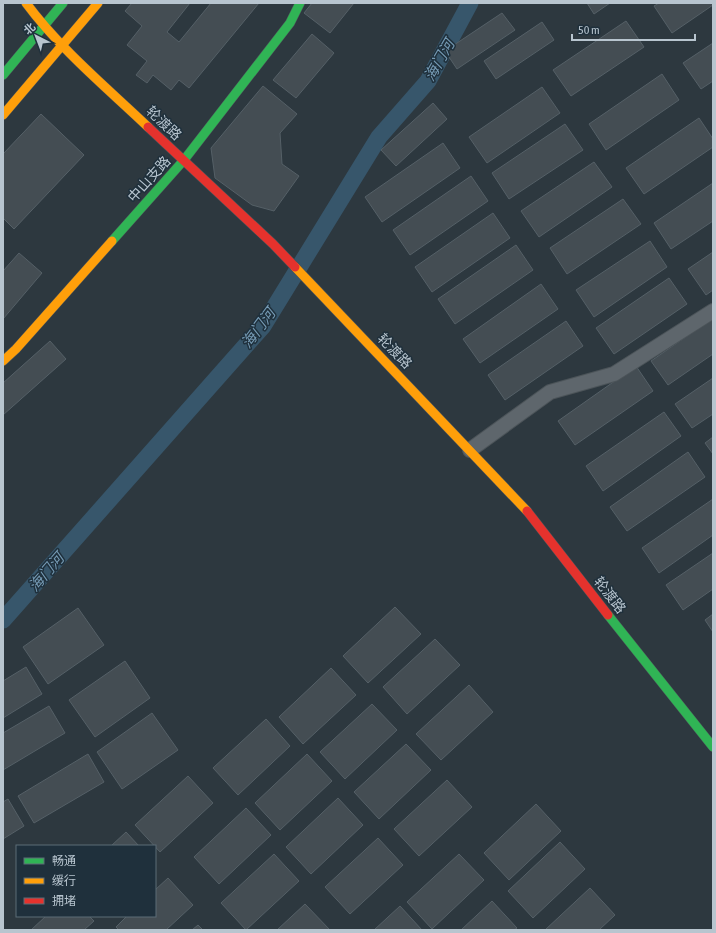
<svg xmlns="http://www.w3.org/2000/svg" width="716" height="933" viewBox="0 0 716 933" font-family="'Asap Condensed','Noto Sans SC',sans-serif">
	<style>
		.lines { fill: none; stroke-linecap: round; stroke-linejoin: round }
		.canal { stroke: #37566b; stroke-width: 17 }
		.building { fill: #444d53; stroke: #556067 }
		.street-casing { stroke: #4c5459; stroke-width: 16 }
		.fast-casing { stroke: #4c5459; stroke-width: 10 }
		.slow-casing { stroke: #4c5459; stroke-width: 10 }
		.jam-casing { stroke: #4c5459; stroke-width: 10 }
		.street { stroke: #5e666c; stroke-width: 14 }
		.fast { stroke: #30b455; stroke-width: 9 }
		.slow { stroke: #ff9f0a; stroke-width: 9 }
		.jam { stroke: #e5322d; stroke-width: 9 }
		.labels { text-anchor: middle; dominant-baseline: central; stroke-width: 3; stroke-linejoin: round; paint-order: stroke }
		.street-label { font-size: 14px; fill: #b8c5cf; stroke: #1f303c }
		.water-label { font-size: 15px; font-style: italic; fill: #769bb5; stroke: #1f303c }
	</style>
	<rect width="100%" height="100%" fill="#2d383f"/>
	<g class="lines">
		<path class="canal" d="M3,620L263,326L379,137L428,81L470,3"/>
	</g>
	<path class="building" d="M132,3H190L167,32L179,42L211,3H259L189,88L179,80L171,90L153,75L147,83L136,75L147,61L127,45L142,26L125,11Z
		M312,3H354L330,33L304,13Z
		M587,3H610L594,14Z
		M659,3H713V5L672,33L654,6Z
		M502,13L515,30L457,69L445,51Z
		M626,21L644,47L571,96L553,70Z
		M542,22L554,40L496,79L484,61Z
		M312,34L334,53L296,98L273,80Z
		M713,43V81L701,89L683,63Z
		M662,74L679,100L606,150L589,124Z
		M263,86L297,114L280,133L282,164L299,176L274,211L252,205L215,178L211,148Z
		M542,87L560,113L487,163L469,137Z
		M433,103L447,119L396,166L381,150Z
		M41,114L84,155L14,229L3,218V154Z
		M699,118L713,139V147L644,194L626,168Z
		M565,124L583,150L509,199L492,173Z
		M443,143L460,168L382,222L365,197Z
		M594,162L612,187L539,237L521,211Z
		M471,176L488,201L410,255L393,230Z
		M713,183V221L671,249L654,223Z
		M623,199L641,224L567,274L550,248Z
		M493,213L510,238L432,292L415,267Z
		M650,241L667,267L594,317L576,290Z
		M516,245L533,270L455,324L438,299Z
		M713,252V290L706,295L688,269Z
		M19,253L42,273L3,319V271Z
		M669,278L687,304L614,354L596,328Z
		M541,284L558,309L480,363L463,339Z
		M713,318V354L668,385L651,361Z
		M566,321L583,346L505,400L488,375Z
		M50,341L66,359L3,415V383Z
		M636,366L653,391L575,445L558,421Z
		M713,378V414L692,428L675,404Z
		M664,412L681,436L603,491L586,466Z
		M713,437V454L705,443Z
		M688,452L705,477L627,531L610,507Z
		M713,499V535L659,573L642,548Z
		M713,553V589L683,610L666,585Z
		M395,607L421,634L368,683L343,656Z
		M78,608L104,645L48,684L23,647Z
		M713,614V632L705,620Z
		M435,639L460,665L407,714L383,687Z
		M125,661L150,698L95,737L69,700Z
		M26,667L42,694L3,718V681Z
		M331,668L356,695L303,744L279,717Z
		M469,685L493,712L441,760L416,734Z
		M372,704L397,730L345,779L320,752Z
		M49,706L65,733L3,770V733Z
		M152,713L178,750L122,789L97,752Z
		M266,719L290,746L238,795L213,768Z
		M406,744L431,770L379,819L354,792Z
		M88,754L104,782L34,823L18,796Z
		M307,754L332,781L280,830L255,803Z
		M188,776L213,803L160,852L135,825Z
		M447,780L472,807L419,856L394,829Z
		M338,798L363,825L311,874L286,847Z
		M8,799L24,826L3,839V802Z
		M536,804L561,831L509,880L484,853Z
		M246,808L271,835L219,884L194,857Z
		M126,832L139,846H111Z
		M378,838L403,865L350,914L325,887Z
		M560,842L585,869L533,918L508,891Z
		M274,854L299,881L246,930L221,903Z
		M459,854L484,880L432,929L407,902Z
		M168,878L193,905L166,930H119L116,927L127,916H155V890Z
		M590,888L615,915L599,930H545Z
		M492,901L517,928L514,930H461Z
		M305,904L330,930H277Z
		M400,906L422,930H374Z
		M46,916H89L94,921L84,930H31Z
		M198,925L203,930H192Z"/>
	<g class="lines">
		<defs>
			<path id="street" d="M470,450L550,392L614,374L713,311"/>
			<path id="fast" d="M3,75L63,3
				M112,241L184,160L290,23L300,3
				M608,615L713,747"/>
			<path id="slow" d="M26,3C61,50 106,87 148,127
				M3,115L98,3
				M295,267L527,511
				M3,361L16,349L112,241"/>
			<path id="jam" d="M148,127L273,244L295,267
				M527,511L608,615"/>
		</defs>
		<use href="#street" class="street-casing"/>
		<use href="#fast" class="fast-casing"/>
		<use href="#slow" class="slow-casing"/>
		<use href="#jam" class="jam-casing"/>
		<use href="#street" class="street"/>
		<use href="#fast" class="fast"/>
		<use href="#slow" class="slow"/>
		<use href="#jam" class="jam"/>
	</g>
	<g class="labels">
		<g class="street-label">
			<text transform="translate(164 123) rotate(43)">轮渡路</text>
			<text transform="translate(149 179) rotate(-48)">中山支路</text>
			<text transform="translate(395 351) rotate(46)">轮渡路</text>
			<text transform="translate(610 595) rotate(52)">轮渡路</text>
		</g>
		<g class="water-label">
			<text transform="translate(439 60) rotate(-60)">海门河</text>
			<text transform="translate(258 328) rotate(-53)">海门河</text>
			<text transform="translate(46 572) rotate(-49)">海门河</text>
		</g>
	</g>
	<rect width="716" height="933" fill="none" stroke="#b8c5cf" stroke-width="8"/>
	<rect x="16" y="845" width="140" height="72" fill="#1f303c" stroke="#5c6c77"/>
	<rect x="24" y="858" width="20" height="6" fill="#30b455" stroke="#5c6c77"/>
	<text x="52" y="865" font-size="12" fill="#b8c5cf">畅通</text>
	<rect x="24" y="878" width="20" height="6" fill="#ff9f0a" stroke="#5c6c77"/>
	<text x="52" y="885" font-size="12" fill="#b8c5cf">缓行</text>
	<rect x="24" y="898" width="20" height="6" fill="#e5322d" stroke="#5c6c77"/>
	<text x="52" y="905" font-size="12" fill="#b8c5cf">拥堵</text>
	<g transform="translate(36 36) rotate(318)" stroke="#1f303c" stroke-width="3" paint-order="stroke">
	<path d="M0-3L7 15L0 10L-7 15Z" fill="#b8c5cf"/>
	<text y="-6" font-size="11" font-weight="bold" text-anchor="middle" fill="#b8c5cf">北</text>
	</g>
	<path d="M572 34v6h123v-6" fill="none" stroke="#b8c5cf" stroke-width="2"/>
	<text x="578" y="34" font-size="12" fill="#b8c5cf" stroke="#1f303c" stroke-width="3" paint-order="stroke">50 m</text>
</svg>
